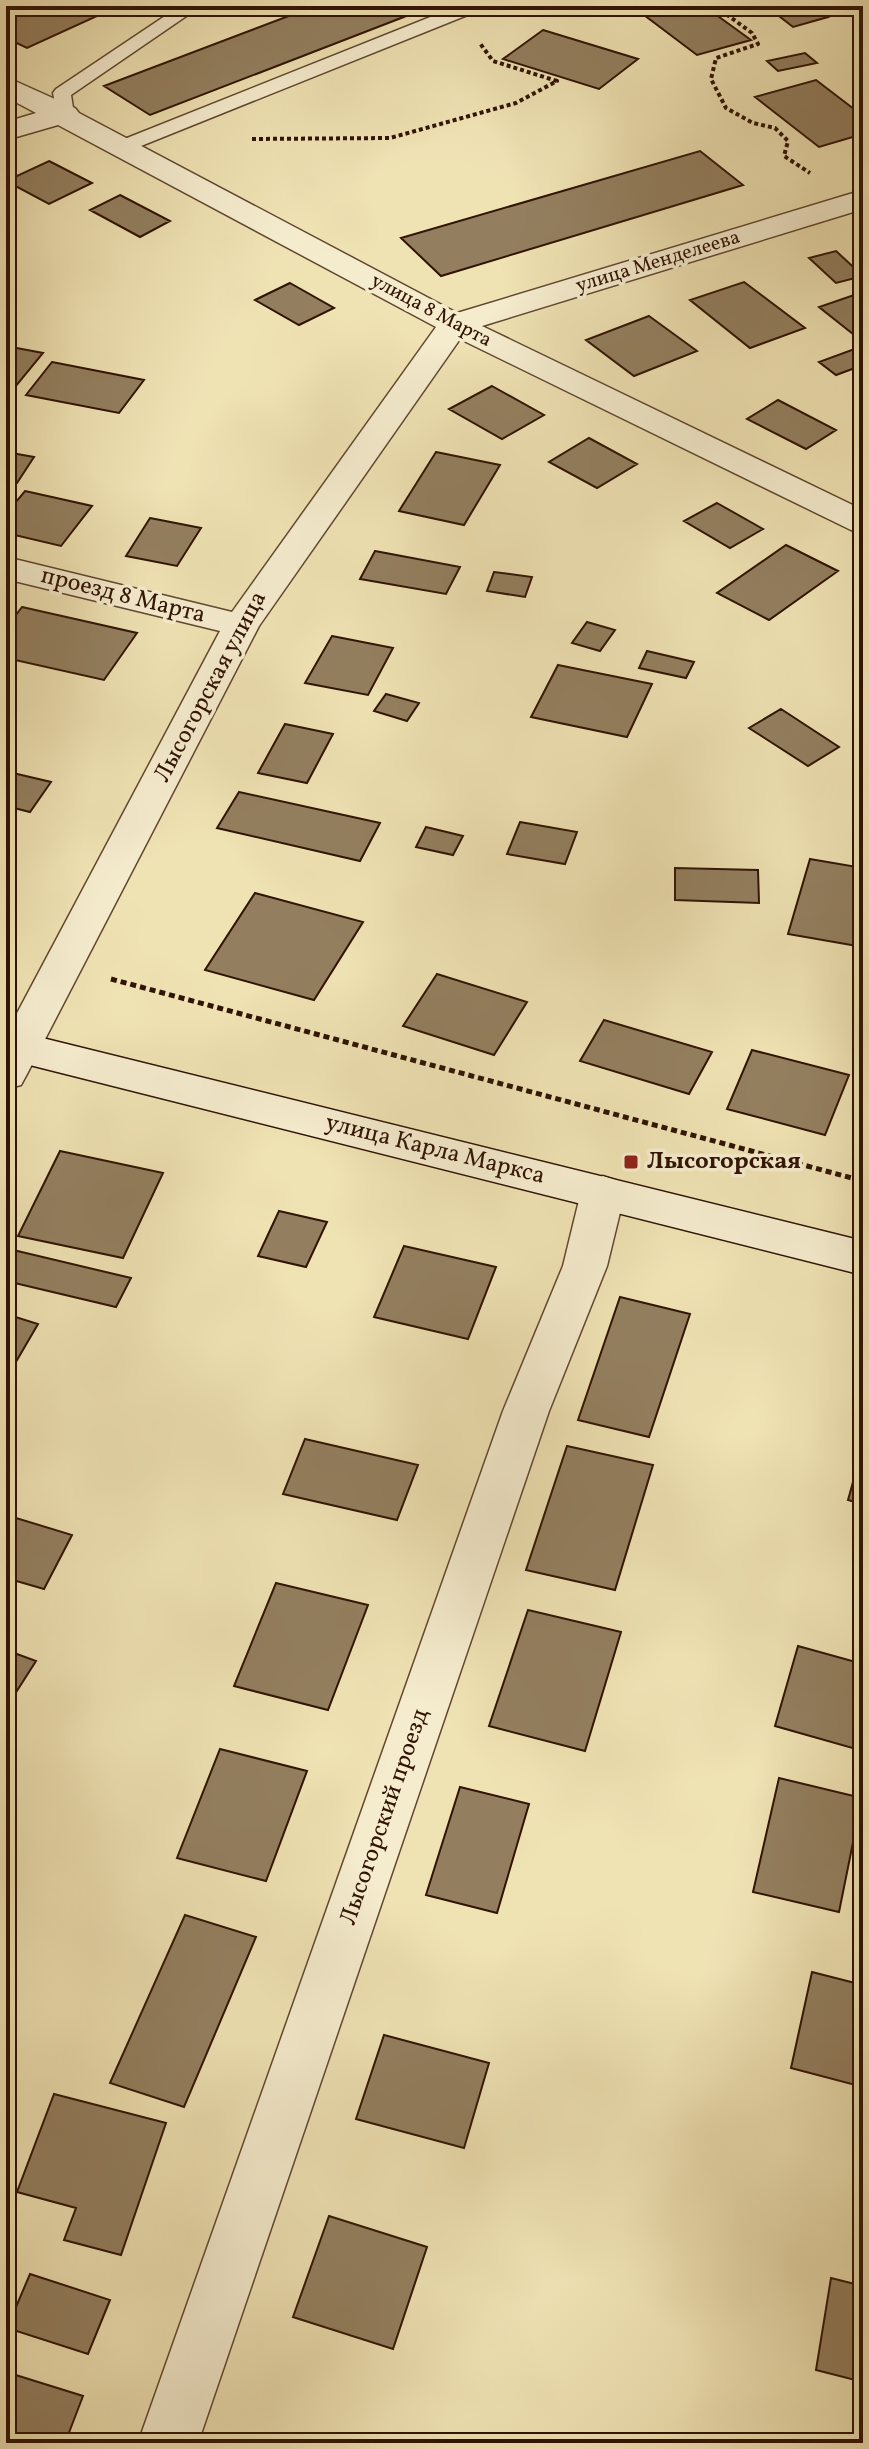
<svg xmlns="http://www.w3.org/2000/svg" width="869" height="2449" viewBox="0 0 869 2449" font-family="Vollkorn,serif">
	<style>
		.building { fill: #937f5f; stroke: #301303; stroke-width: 2 }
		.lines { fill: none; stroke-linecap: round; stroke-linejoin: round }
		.service-casing { stroke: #60472f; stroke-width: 3 }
		.minor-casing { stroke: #60472f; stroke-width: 3 }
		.secondary-casing { stroke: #301303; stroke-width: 3 }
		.path-far1 { stroke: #301303; stroke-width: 4; stroke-dasharray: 4 3; stroke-linecap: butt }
		.path { stroke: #301303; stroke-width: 5; stroke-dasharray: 6 4; stroke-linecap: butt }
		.service { fill: #f5ecce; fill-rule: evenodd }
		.minor { fill: #f5ecce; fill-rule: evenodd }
		.secondary { fill: #f5ecce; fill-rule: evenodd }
		.poi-dot { fill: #8f2418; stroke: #f5ecce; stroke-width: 3 }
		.labels { text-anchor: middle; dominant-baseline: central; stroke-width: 7; stroke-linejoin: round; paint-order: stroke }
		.far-street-label { font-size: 20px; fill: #301303; stroke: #f5ecce }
		.street-label { font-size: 24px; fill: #301303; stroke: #f5ecce }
		.poi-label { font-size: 24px; font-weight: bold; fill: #301303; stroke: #f5ecce; text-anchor: start }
	</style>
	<rect width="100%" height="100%" fill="#efe2b3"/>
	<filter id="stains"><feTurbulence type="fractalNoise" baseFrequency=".0025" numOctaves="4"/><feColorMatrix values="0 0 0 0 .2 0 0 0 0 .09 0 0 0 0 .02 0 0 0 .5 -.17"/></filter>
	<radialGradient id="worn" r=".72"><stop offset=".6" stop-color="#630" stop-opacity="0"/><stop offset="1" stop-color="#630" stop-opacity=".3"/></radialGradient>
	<path class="building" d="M6,6H75L97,16L27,48L6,38Z
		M315,6H401L414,13L150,115L104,86Z
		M632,6H704L751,40L697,55Z
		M766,6H813L828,17L793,27Z
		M543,30L638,59L599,89L503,59Z
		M805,53L817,63L778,71L767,61Z
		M816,80L863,116V134L819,147L755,97Z
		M700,151L743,185L441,276L401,238Z
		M49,161L92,183L49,204L6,181Z
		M120,195L170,221L140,237L90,210Z
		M836,251L863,276L836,283L809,258Z
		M744,282L805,328L750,348L690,300Z
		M290,283L334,308L299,325L255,300Z
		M863,292V342L819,307Z
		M649,316L697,351L634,376L586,340Z
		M6,346L43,353L11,392L6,391Z
		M857,348L863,352V365L836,375L819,362Z
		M52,362L144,380L119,413L26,395Z
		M492,386L544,415L502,439L449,409Z
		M778,400L836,430L806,449L747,419Z
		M589,438L637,464L597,488L549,462Z
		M6,452L34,457L17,483L6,482Z
		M436,452L500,465L464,525L399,511Z
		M25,491L92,506L61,546L6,533V514Z
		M717,503L763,529L730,548L684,521Z
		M150,518L201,528L177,566L126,556Z
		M786,545L838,571L769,620L717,593Z
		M375,551L460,567L446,594L360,579Z
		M494,572L532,577L525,597L487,591Z
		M22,607L137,633L104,680L6,658V628Z
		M587,622L615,630L600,651L572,643Z
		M332,636L393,648L368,695L305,683Z
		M647,651L694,662L686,678L639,668Z
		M558,665L652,684L627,737L531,717Z
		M386,694L419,703L407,721L374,711Z
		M781,709L839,747L808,766L749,728Z
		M285,724L333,734L307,783L258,773Z
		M13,773L51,782L30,812L6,806V782Z
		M239,792L380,823L360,861L217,828Z
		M520,822L577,832L565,864L507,854Z
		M426,827L463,836L453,855L416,847Z
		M810,859L863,868V947L788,934Z
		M675,868L758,870L759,903L675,900Z
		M255,893L363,922L314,1000L205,970Z
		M437,974L527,1002L494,1055L403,1026Z
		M604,1020L712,1052L689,1094L580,1061Z
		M752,1050L849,1075L825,1135L727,1109Z
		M60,1151L163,1173L123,1258L18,1236Z
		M279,1211L327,1222L306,1267L258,1256Z
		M404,1246L496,1267L468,1339L374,1317Z
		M9,1249L131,1278L116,1307L6,1281Z
		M620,1297L690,1314L649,1437L578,1420Z
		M6,1314L38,1324L6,1379Z
		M305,1439L418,1465L397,1520L283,1494Z
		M567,1446L653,1465L615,1590L526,1570Z
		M863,1446V1504L848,1500Z
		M6,1515L72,1535L44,1589L6,1578Z
		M276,1583L368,1605L328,1710L234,1686Z
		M528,1610L621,1632L585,1751L489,1726Z
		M798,1646L863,1664V1751L775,1726Z
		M6,1650L36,1661L6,1708Z
		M220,1749L307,1771L266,1881L177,1858Z
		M779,1778L862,1798L839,1912L753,1892Z
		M460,1787L529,1804L497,1913L426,1895Z
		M185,1915L256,1937L184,2107L110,2083Z
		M812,1972L863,1985V2087L791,2068Z
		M384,2035L489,2063L464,2148L356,2119Z
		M54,2094L166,2123L121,2255L64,2240L76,2208L17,2192Z
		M329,2216L427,2247L393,2349L293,2317Z
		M30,2274L110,2300L88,2354L7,2328Z
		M831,2278L863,2286V2382L816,2370Z
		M6,2372L83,2396L65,2443H6Z"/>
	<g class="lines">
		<defs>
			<path id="service" d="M180,6H201L71,95L74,114L72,118H58L53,93L56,89Z
				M458,6H483L480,10L131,150H117L115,146L117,142Z"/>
			<path id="minor" d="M6,77L75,108L79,113L457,313L863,190V209L482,326L863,510V533L851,530L460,339L259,626L27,1074L21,1085L6,1089V1034L220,631L6,579V557L232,612L436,327L58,125L6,140V122L36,113L6,97Z
				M603,1176L618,1181L625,1192L607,1266L549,1411L198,2443H138L503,1411L563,1266L581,1192L588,1181Z"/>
			<path id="secondary" d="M6,1029L863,1241V1275L6,1059Z"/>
		</defs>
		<use href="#service" class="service-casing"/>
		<use href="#minor" class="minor-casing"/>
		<use href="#secondary" class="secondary-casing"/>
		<path class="path-far1" d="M715,6L752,33L758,44L716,58L711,79L726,108L753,123L775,128L788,141L784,156L810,173
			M252,139L390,138L516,103L557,81L493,61L479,42"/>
		<path class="path" d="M111,979L863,1181"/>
		<use href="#service" class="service"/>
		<use href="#minor" class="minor"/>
		<use href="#secondary" class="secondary"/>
	</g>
	<rect class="poi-dot" x="623" y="1154" width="16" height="16" rx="4"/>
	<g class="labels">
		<g class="far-street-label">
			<text transform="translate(658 262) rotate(-17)">улица Менделеева</text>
			<text transform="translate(431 311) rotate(28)">улица 8 Марта</text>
		</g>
		<g class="street-label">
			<text transform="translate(123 596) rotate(14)">проезд 8 Марта</text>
			<text transform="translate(211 687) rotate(-62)">Лысогорская улица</text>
			<text transform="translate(435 1150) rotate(14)">улица Карла Маркса</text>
			<text transform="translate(385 1817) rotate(-71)">Лысогорский проезд</text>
		</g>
		<g class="poi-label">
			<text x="647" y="1162">Лысогорская</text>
		</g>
	</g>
	<rect width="869" height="2449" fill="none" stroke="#efe2b3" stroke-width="32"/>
	<rect x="8" y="8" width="853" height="2433" fill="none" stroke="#301303" stroke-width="4"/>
	<rect x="16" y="16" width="837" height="2417" fill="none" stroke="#301303" stroke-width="2"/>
	<rect width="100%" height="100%" filter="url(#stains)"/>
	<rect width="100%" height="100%" fill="url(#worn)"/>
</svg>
